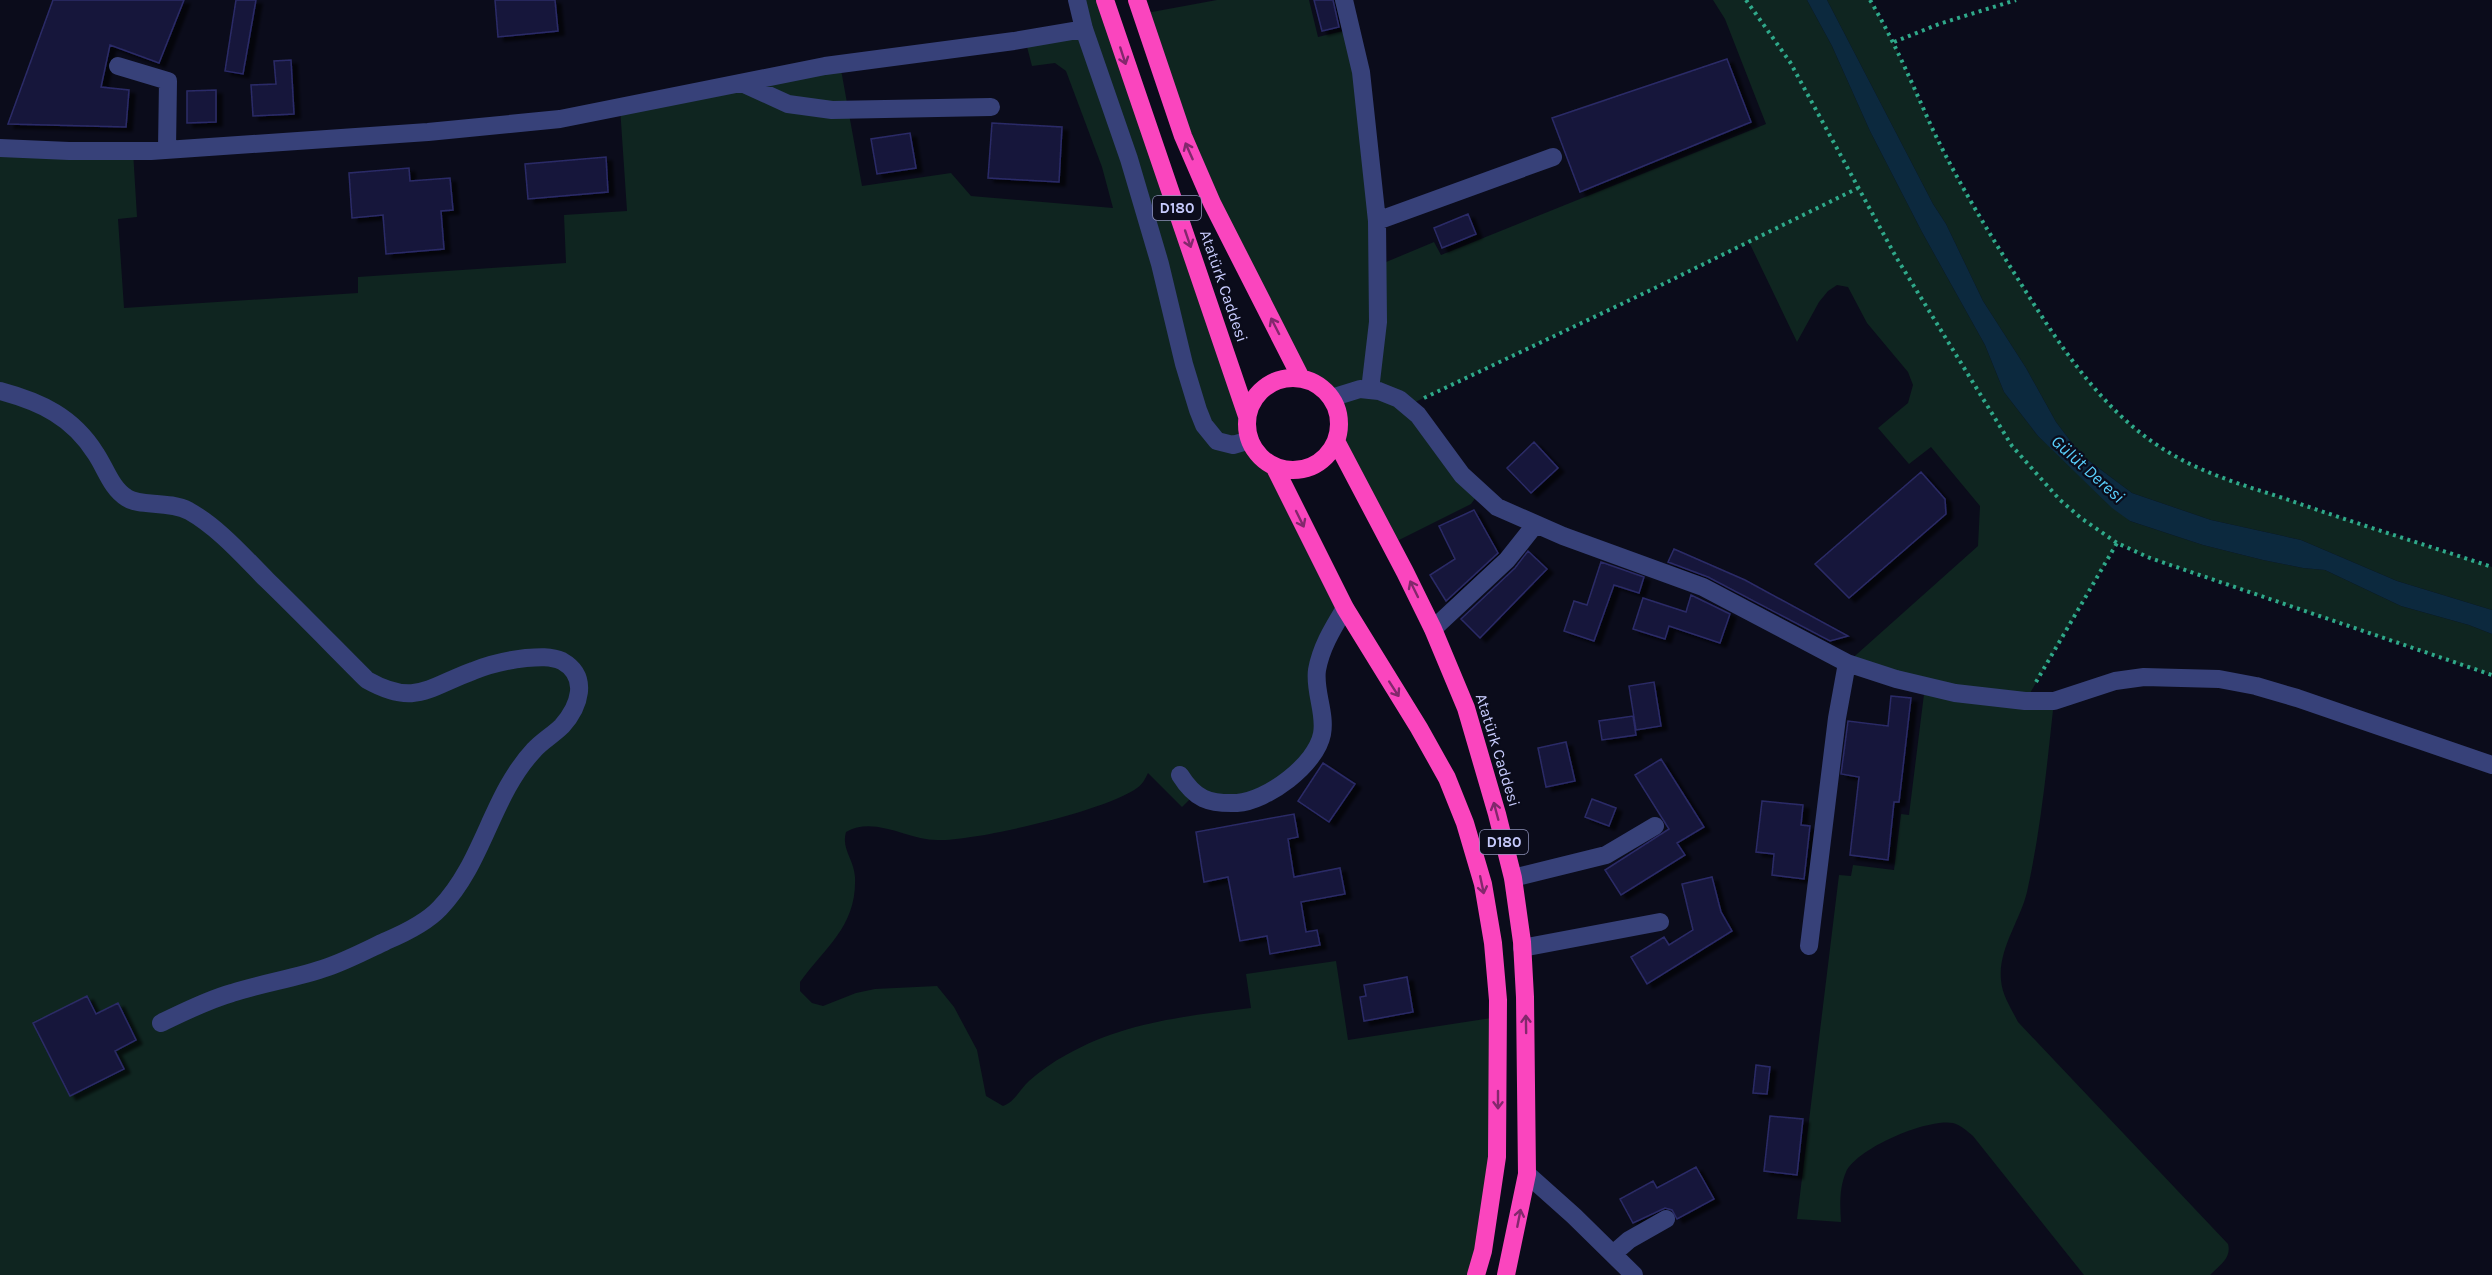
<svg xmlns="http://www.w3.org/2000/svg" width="2492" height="1275" viewBox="0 0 2492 1275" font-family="Karla,sans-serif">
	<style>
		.green { fill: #0f2520 }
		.water { fill: #0c293e }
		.building { fill: #18183b; stroke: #2b2b67; stroke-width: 1.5; filter: url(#shadow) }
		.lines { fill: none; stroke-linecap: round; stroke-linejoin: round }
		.path { stroke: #2fa98a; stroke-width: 4; stroke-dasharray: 3 4.5; stroke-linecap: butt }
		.minor { stroke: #374179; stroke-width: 18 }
		.highway { stroke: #fa45be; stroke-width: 18 }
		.oneway { stroke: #82286c }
		.labels { text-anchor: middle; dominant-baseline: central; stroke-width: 4.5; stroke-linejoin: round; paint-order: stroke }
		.shield { fill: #0b0c1b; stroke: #8f92b9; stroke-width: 1.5 }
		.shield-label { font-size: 15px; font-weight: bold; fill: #c7cbfd }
		.street-label { font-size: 16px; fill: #c7cbfd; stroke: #0b0c1b }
		.water-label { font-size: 18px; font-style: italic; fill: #58cefa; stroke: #0b0c1b }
	</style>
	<defs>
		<filter id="shadow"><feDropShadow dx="6" dy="4" stdDeviation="1.5" flood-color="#0009"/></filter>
	</defs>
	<rect width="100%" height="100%" fill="#0b0c1b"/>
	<path class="green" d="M1077,0H1105L1247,416C1245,439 1254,455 1274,466L1345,608L1331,631L1313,754L1243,802L1195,794L1182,807L1148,773C1145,779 1143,784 1137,788C1105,811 980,840 939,840C909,841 875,815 846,832C841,849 854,859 855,877C857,926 826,946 800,982V991L812,1003L823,1006L856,993L875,989L937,986L954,1007L977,1050L986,1096L1003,1106C1015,1102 1019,1090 1029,1081C1040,1071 1053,1062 1066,1055C1124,1022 1187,1016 1251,1008L1246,974L1336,961L1348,1040L1498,1017L1497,1157L1476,1275H0V148L133,151L137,217L118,219L124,308L358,293V277L566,263L564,215L627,211L620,107L840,64L862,186L951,173L971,196L1113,208L1102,167L1066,71L1055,63L1032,66L1025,39L1084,29Z
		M1217,0H1309L1318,37L1351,29L1379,265L1434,242L1441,255L1766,124L1725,19L1713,0H1807L1832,46L1870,131L1922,232L1985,345L2004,392L2038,436L2130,521L2203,545L2263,560L2303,568L2325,570L2401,606L2469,625L2492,634V675L2150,558L2117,543L2026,700L2054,701C2047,765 2041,829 2027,892C2020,921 1998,949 2001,980C2002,995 2011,1008 2018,1022L2228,1244C2232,1258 2219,1266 2210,1275H2084L1973,1136C1967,1131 1961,1125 1953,1123C1928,1118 1857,1148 1846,1172C1839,1188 1840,1206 1841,1222L1797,1219L1839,875L1851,876L1853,865L1894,870L1901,814L1909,815L1925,686L1847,663L1978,546L1980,506L1931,447L1909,464L1878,428L1908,403L1913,385L1908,372L1867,323L1848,287L1837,285L1828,291L1819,302L1797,342L1749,242L1409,405L1479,493L1471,504L1391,544L1336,441C1344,412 1331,387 1301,378L1212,203L1141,14Z
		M1827,0H1870C1895,42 1913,86 1933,130C1956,178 1983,223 2011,268C2054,336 2098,410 2168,452C2204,474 2246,486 2286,499C2354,523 2423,544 2492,567V610L2397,581L2301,540L2211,520L2132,493L2081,455L2056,422L2026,368L1983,301L1946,224L1933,204Z"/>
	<path class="water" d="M1807,0H1827L1933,204L1946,224L1983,301L2026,368L2056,422L2081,455L2132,493L2211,520L2301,540L2397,581L2492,610V634L2469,625L2401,606L2325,570L2303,568L2263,560L2203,545L2130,521L2112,508L2038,436L2004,392L1985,345L1922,232L1870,131L1832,46Z"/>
	<path class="building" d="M53,0H184L159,63L110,45L101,87L129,90L126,127L8,124Z
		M236,0H256L243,74L225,71Z
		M495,0H555L558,31L498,37Z
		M1314,0H1333L1339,27L1322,31Z
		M1727,59L1751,122L1580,192L1552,118Z
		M291,60L294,114L253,116L251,85L276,84L274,61Z
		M216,90V122L187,123V91Z
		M992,123L1062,127L1059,182L988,178Z
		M910,133L916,168L877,174L871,139Z
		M606,157L608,192L528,199L525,164Z
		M409,168L410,181L450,178L453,210L441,211L444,249L386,254L383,215L352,218L349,173Z
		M1468,214L1476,234L1442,248L1434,228Z
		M1534,442L1558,468L1531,493L1507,468Z
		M1921,472L1945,499L1946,514L1849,598L1815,564Z
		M1474,510L1498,553L1446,601L1430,575L1455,559L1439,526Z
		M1674,549L1745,580L1848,636L1830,641L1708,577L1668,562Z
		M1528,551L1547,569L1480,638L1461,619L1515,568Z
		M1601,562L1644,577L1639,593L1614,585L1594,641L1564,631L1574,601L1587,605Z
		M1691,595L1730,614L1720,643L1669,626L1665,639L1633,629L1643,598L1686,612Z
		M1654,682L1661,726L1636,730L1629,686Z
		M1891,696L1911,698L1899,802H1894L1888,860L1850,855L1859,777L1841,774L1848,721L1888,726Z
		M1633,716L1636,735L1602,740L1599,721Z
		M1566,742L1575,781L1546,787L1538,748Z
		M1661,759L1704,827L1677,843L1685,855L1621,895L1605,870L1669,829L1635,775Z
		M1323,763L1355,784L1329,822L1298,801Z
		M1592,799L1616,808L1609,826L1585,817Z
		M1762,801L1803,805L1801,825L1810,826L1804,879L1772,875L1774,854L1756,852Z
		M1294,814L1298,837L1288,839L1294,877L1340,868L1345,894L1301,902L1306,932L1317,930L1320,945L1270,954L1267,936L1240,941L1228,877L1204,882L1196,832Z
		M1712,877L1721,912L1732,931L1647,984L1631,957L1664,937L1669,945L1693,930L1682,884Z
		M1407,977L1413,1012L1364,1021L1360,997L1366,996L1364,985Z
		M87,996L96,1014L118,1003L136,1040L115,1051L124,1069L70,1096L33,1023Z
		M1756,1065L1770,1067L1767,1094L1753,1093Z
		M1770,1116L1803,1119L1797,1175L1764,1171Z
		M1696,1167L1714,1199L1677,1219L1672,1210L1665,1208L1633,1223L1620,1199L1653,1181L1657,1188Z"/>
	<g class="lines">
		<path class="path" d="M1746,0L1790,62L1896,257L2012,446L2060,500L2081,518L2117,543L2150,558L2492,675
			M1870,0C1895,42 1913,86 1933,130C1956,178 1983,223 2011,268C2054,336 2098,410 2168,452C2204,474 2246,486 2286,499C2354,523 2423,544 2492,567
			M1894,42L1939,24L2016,0
			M1424,398L1655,288L1858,188
			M2036,682L2117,543"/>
		<path class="minor" d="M1077,0L1084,29L1129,159L1160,264L1184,364L1198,410L1204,425L1217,441L1233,445L1250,440
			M1344,0L1361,72L1377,221L1378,322L1370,390
			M118,66L168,81L167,149
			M742,83L788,104L832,110L991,107
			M0,148L69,151H151L428,132L560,119L825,66L1014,41L1084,29
			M1377,221L1553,157
			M0,391C41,402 73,417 96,454C106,469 111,488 127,498C140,507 168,500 189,511C219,528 243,556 267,580C301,613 334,647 367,680C415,707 429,687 473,671C490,664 509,660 526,658C538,657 551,656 562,661C590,677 579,707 562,726C553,735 542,741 534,750C491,796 484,862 440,908C426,923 405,933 386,941C367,950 348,960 328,967C297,978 263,983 232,993C207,1000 184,1012 161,1023
			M1331,398L1360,389L1379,391L1399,399L1418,415L1462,475L1497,507L1563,536L1703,587L1847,663L1896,679L1955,693L2025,701H2054L2115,681L2144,677L2219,679L2256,686L2297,698L2492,765
			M1433,629L1507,560L1535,525
			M1180,775C1195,799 1208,804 1237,803C1267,801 1316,765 1322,734C1326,713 1314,691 1317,670C1321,647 1333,628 1345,608
			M1513,878L1606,855L1655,826
			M1809,946L1837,718L1847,663
			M1522,948L1660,922
			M1527,1174L1574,1216L1634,1275
			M1613,1254L1629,1240L1666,1219"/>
		<path class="highway" d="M1105,0L1247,416
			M1137,0L1183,136L1212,203L1301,378
			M1247 424a46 46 0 1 1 92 0a46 46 0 1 1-92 0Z
			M1336,441L1405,572L1433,629L1466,708L1497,814L1513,878L1522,942L1525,997L1527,1174L1506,1275
			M1274,466L1345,608L1419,728L1447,778L1465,823L1483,884L1493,943L1498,1000L1497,1157L1483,1251L1476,1275"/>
	</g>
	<defs><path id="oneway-shaft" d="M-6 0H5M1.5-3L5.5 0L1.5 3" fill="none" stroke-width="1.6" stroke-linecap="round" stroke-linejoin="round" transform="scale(1.5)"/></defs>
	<g class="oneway">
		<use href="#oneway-shaft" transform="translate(1123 56) rotate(72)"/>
		<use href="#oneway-shaft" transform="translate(1189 151) rotate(-114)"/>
		<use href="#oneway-shaft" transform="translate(1188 239) rotate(71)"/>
		<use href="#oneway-shaft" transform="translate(1275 326) rotate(-117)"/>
		<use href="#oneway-shaft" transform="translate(1300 519) rotate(64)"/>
		<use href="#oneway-shaft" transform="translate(1414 589) rotate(-116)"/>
		<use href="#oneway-shaft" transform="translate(1394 689) rotate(57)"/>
		<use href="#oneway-shaft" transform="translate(1496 811) rotate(-105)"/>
		<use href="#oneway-shaft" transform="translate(1482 885) rotate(78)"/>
		<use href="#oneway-shaft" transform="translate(1526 1024) rotate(-91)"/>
		<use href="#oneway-shaft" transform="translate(1498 1100) rotate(90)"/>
		<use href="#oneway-shaft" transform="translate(1519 1218) rotate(-79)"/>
	</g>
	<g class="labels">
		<g class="shield">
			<rect x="1153" y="196" width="48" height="24" rx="4.5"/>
			<rect x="1480" y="830" width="48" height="24" rx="4.5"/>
		</g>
		<g class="shield-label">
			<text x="1177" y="208">D180</text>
			<text x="1504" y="842">D180</text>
		</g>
		<g class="street-label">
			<text transform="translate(1224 286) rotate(71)">Atatürk Caddesi</text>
			<text transform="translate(1498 750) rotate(73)">Atatürk Caddesi</text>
		</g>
		<g class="water-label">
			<text transform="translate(2088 469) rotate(42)">Gülüt Deresi</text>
		</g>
	</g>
</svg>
